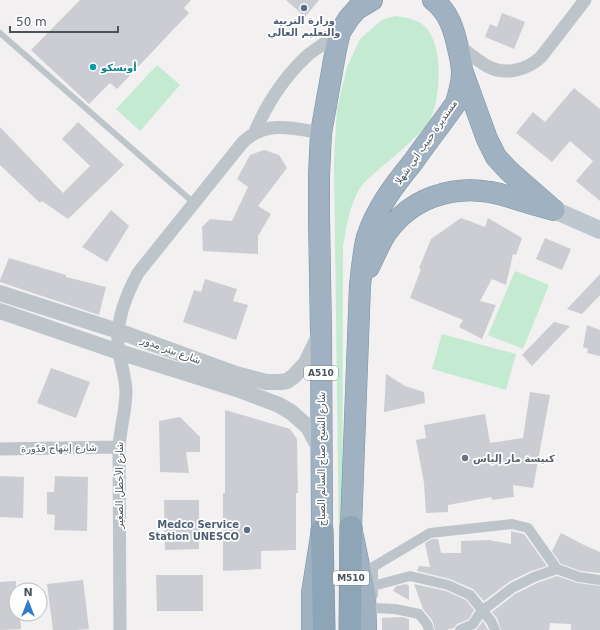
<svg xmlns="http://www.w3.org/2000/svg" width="600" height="630" viewBox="0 0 600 630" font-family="'DejaVu Sans','Noto Sans Arabic',sans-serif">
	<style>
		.green { fill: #c4ead1 }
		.building { fill: #cbcdd2 }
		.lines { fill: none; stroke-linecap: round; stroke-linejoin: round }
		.trunk-casing { stroke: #7990a4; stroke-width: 22 }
		.motorway-casing { stroke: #7990a4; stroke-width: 23 }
		.service { stroke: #bdc5cb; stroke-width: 6 }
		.pedestrian { stroke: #bdc5cb; stroke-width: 10 }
		.minor { stroke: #bdc5cb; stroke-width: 13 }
		.tertiary { stroke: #bdc5cb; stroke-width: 16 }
		.secondary { stroke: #bec7cf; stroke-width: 18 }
		.trunk { stroke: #a0b2c2; stroke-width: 21 }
		.motorway { stroke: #8ea5b8; stroke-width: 22 }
		.service-dot { fill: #5c6f8a; stroke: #fff; stroke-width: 1.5 }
		.culture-dot { fill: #0f9aa8; stroke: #fff; stroke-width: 1.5 }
		.worship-dot { fill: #6b7280; stroke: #fff; stroke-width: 1.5 }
		.labels { text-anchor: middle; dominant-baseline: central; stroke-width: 3.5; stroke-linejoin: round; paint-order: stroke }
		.shield { fill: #fff; stroke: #80878c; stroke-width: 1 }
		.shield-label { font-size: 9px; font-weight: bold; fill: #4a545b }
		.service-label { font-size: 10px; font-weight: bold; fill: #4e5e75; stroke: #fff }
		.culture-label { font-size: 10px; font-weight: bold; fill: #0d838f; stroke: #fff; text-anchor: start }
		.street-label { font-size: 10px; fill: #4a545b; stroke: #fff }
		.worship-label { font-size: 10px; font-weight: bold; fill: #5b616d; stroke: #fff; text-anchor: start }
	</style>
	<rect width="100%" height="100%" fill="#f2f0f0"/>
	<path class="green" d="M395,16C419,19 430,24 436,49C441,66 439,108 428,123C418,136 402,150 389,161C382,167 365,180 360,188C349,206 347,225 343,246L342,630H340L334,158L337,109L347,67L360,39L382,20Z
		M157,65L180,85L140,131L116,109Z
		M515,271L549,285L523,349L488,335Z
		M442,334L516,354L506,390L432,369Z"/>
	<path class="building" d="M80,0H191L184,8L189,13L117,89L110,83L89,104L31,50Z
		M286,0H319L305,17Z
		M502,13L525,22L514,49L485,37L490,24L497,27Z
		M574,88L600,109V201L576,181L593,161L570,141L552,162L516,133L533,112L545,122Z
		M78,122L124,165L68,219L42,201L40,203L0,165V127L63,193L90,166L62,139Z
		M264,150L279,155L287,168L258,206L271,214L258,236V254L203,251L202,227L210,219L232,221L248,187L237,179L250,155Z
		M111,210L129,226L107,262L82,247Z
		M461,218L485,227L488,218L522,238L516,255L513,254L506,285L492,279L480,301L496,305L482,339L459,327L463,320L410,298L421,269L419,268L431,239Z
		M545,238L571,249L562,270L536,259Z
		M9,258L66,275V277L106,287L99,315L0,282V280Z
		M600,274V295L582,314L567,309Z
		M205,279L237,289L233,301L248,305L236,340L183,322L194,290L201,292Z
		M554,322L570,326L532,366L522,355Z
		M587,325L600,330V356L587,353L588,349L583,347Z
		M51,368L90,382L76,418L37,403Z
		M386,374L405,386L424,392L425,403L384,412Z
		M530,392L550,395L533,488L513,485L514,497L492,500L491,497L448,505V512L426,513L424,483L416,440L426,438L424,425L485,414L490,443L523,438Z
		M225,410L290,429L297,439L298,493H296V550L261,551V569L223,571V493H225Z
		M180,417L200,437V452H186L189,473L160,472L159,421Z
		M0,476L24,477L23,518L0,517Z
		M55,476L88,477L87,531L54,530L55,515L47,514V492H54Z
		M164,500H199V549L165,550Z
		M511,531L524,534L547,566L531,571L509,582L484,601L473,589L450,579L417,571L419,566L430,567L425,543L432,539H438L441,553H461V541L488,540L511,544Z
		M561,533L584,545L600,552V573L581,571L561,564L552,551Z
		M156,575H203V611H157Z
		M557,576L578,583L600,586V630H571V624L550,623L549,630H501L497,618L492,612L515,594L537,583Z
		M83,580L89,629L77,630H53L47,584Z
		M16,581V614H20L21,629L0,630V582Z
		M406,584L409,586V600L393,591L396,586Z
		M414,584L446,591L466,600L474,610L469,619L457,624L454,628L448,629V630H435L432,620L423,609Z
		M402,617L409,619V630H382V618Z
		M483,621L488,630H476L478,628Z"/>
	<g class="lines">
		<defs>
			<path id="trunk" d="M463,73L487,139L496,157L509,171L549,206
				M369,267C375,255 380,242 387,232C411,199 450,185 490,192C497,193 504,195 510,197C525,202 540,206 554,210
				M312,630V593L322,530L321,333L319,217V175L321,133L336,49L340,32L349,18L357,9L372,0
				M366,630L365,594L351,527L360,285C362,269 363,253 367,237C376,209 395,184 413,162C427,142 442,123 456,103C459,93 462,83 462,73C462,64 460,56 458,48C454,30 449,12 433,0"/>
			<path id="motorway" d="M322,530L324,630
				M350,630L351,527"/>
		</defs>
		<use href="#trunk" class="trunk-casing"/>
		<use href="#motorway" class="motorway-casing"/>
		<path class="service" d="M0,33L194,203"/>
		<path class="pedestrian" d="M373,586L410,576L448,585L470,595L491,621L495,630
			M373,595V567L430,533L512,524L528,528L557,569L579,577L600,580
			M374,608L395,609L419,614L427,624L429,630
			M460,630L473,624L482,610L490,605L512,588L534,577L557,569"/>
		<path class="minor" d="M457,44C466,51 477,60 487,66C505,76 527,70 541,57L585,0
			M254,134C266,105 284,77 308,55C318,47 330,40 340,32
			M0,449L119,447
			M120,630L119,447C120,429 126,410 126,392C126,378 121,366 119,352C114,325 125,297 138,273L243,142C266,120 294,128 321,133"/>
		<path class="tertiary" d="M0,293L118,331L236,374L266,382H281L287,381L294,376L306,363L319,336
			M0,311L119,352L237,389L279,405L291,412L308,427L321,451"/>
		<path class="secondary" d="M554,210L600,230"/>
		<use href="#trunk" class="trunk"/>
		<use href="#motorway" class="motorway"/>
	</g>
	<g class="service-dot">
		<circle cx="304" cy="8" r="4"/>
		<circle cx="247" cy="530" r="4"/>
	</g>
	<circle class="culture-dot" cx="93" cy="67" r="4"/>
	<circle class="worship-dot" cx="465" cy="458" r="4"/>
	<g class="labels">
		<g class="shield">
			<rect x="304" y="366" width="34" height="14" rx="3"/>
			<rect x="333" y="571" width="36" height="14" rx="3"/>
		</g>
		<g class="shield-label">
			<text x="321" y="373">A510</text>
			<text x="351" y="578">M510</text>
		</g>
		<g class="service-label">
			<text x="304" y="20">وزارة التربية<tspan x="304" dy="12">والتعليم العالي</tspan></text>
			<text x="239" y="524" text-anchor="end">Medco Service<tspan x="239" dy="12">Station UNESCO</tspan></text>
		</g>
		<g class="culture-label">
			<text x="101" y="67">أونسكو</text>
		</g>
		<g class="street-label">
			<text transform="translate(426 142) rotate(-55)">مستديرة حبيب ابي شهلا</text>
			<text transform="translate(171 350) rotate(20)">شارع بيتر مدور</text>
			<text transform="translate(59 448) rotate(-1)">شارع إبتهاج قدّورة</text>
			<text transform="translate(321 459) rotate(-90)">شارع الشيخ صباح السالم الصباح</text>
			<text transform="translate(119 485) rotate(-90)">شارع الأخطل الصغير</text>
		</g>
		<g class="worship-label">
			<text x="473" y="458">كنيسة مار إلياس</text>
		</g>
	</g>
	<g transform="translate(28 602)"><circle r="19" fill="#ffffff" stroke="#b7bbbd"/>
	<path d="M0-3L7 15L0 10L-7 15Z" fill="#307ccc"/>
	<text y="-6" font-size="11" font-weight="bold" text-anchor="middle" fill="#4a545b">N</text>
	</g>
	<path d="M10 26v6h108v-6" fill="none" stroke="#4a545b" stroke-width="2"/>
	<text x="16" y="26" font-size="12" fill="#4a545b" stroke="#ffffff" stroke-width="3" paint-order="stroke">50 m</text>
</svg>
